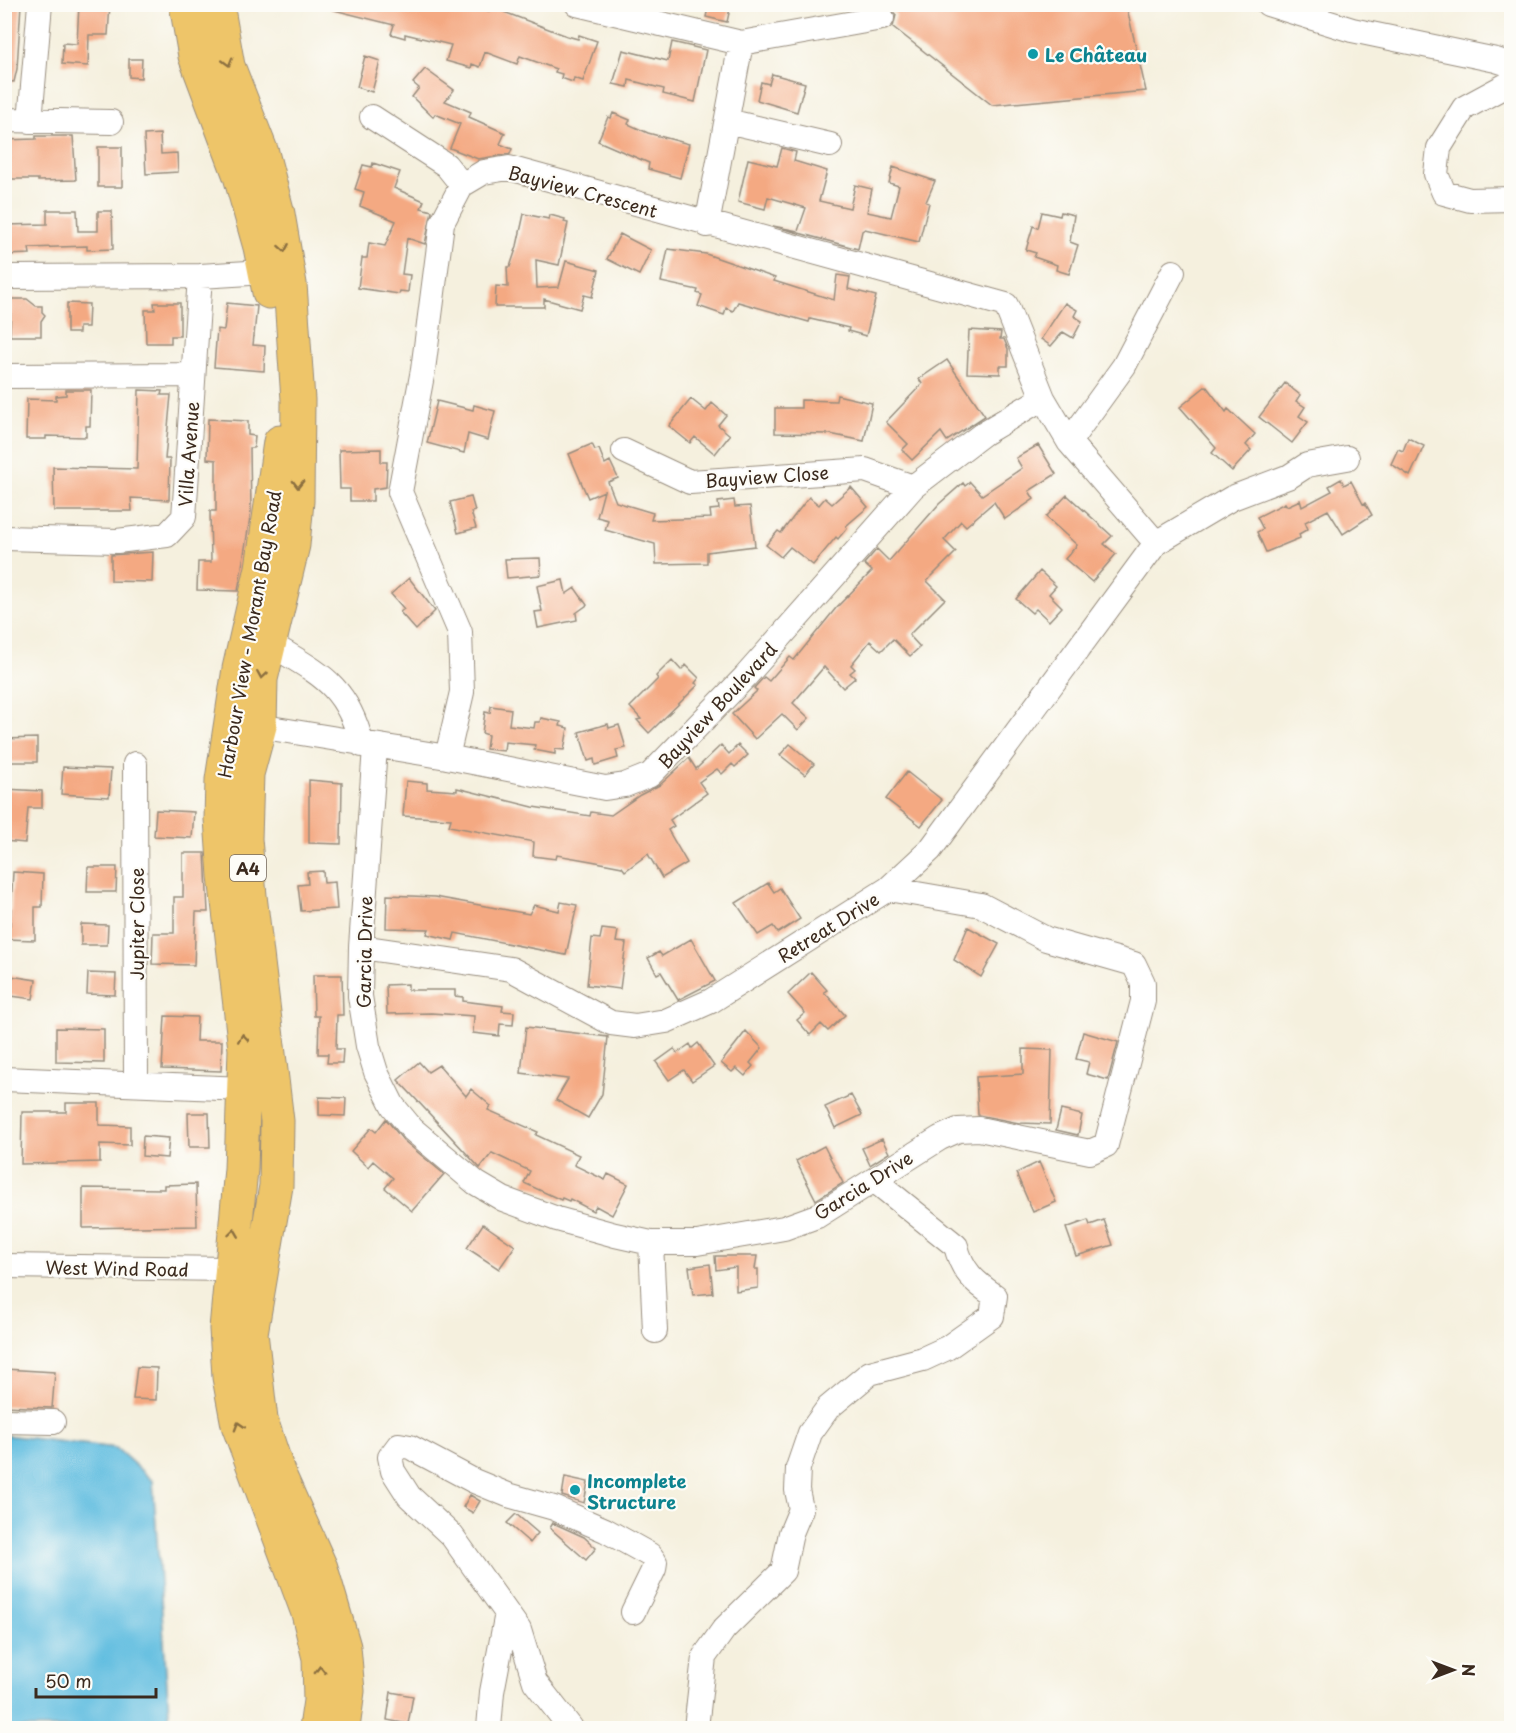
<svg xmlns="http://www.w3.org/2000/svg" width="1516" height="1733" viewBox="0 0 1516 1733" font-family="'Playpen Sans',sans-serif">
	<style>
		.water { fill: #62bee0; stroke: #4e747f; stroke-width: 1.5 }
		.building { fill: #f4a982 }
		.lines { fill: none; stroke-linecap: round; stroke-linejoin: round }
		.minor-casing { stroke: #988d7e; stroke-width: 26 }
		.highway-casing { stroke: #988d7e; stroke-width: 35 }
		.minor { stroke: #fff; stroke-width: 24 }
		.highway { stroke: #eec569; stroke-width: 33 }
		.oneway { stroke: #8c7040 }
		.culture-dot { fill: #0f9aa8; stroke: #fdfcf7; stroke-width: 2 }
		.labels { text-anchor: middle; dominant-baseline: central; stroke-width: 4.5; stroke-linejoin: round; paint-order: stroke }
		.shield { fill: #fdfcf7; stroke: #75695f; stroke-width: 1.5 }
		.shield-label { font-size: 16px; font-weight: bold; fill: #3b2a1e }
		.culture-label { font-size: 18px; font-weight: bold; fill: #0d838f; stroke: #fdfcf7; text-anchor: start }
		.street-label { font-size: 18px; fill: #3b2a1e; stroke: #fdfcf7 }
	</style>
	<rect width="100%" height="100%" fill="#fdfcf7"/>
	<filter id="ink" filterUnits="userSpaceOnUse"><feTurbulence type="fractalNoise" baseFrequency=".0167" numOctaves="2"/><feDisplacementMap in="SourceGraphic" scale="12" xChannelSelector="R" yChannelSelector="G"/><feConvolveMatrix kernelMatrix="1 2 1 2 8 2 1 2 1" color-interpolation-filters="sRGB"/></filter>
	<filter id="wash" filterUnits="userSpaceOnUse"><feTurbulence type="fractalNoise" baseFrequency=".008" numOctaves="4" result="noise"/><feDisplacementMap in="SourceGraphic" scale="24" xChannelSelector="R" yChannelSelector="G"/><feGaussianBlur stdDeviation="1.35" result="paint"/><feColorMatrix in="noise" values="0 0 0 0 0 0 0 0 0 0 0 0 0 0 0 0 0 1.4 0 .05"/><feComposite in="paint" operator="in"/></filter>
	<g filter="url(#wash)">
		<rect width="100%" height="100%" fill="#f5f0de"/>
		<path class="water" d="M5,1435L116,1448L153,1481L170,1728H5Z"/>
		<g id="blocks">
			<path class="building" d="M4,4H21L17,69L14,82L4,81Z
				M79,4H110L108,35H89L88,66L62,64L63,43L77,44Z
				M331,4H466L489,11L491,4H506L504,12L567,36L578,39L579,35L597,41L583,81L574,78L573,82L561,78L562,74L555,72L556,69L520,56L517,64L485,52L480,67L472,64L471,68L446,61L451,45L405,34V38L391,34L394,25L330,9Z
				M709,4H731L727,22L706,17Z
				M886,4H1126L1146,91L992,105L893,27L896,15Z
				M672,42L706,50L695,102L663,94L664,89L629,80L628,87L613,84L623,50L668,61Z
				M365,56L380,61L372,92L357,87Z
				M129,59H142L141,78L129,77Z
				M425,69L454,90L445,101L471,112L469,117L505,133L500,144L512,149L510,154L478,159L450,148L460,124L435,114L433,117L412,97L419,88L413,83Z
				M772,74L805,83L797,112L757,100L761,82L769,84Z
				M613,113L630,120L628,124L648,133L689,144L680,178L648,169L649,163L598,141L608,117L611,118Z
				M160,134L161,154L177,153L178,172L146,174L144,135Z
				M36,136H73L76,180L38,181V179H4V140L36,139Z
				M98,147H122V187H98Z
				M782,148L796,152L794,161L827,171L819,201L850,208L855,185L872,189L867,212L891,217L899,186L889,183L893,167L935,181L926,202L929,203L919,242L865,229L862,231L858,249L773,226L798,231L806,208L768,197L765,209L738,202L748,159L777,166Z
				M373,163L400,172L394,188L424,201L421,208L432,211L425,244L407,238L402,274L410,275L408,292L400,291L399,294L358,288L362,258H367L369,243L385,246L396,221L360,206L364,192L355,189L363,165L372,167Z
				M47,210H77L78,231H98V211H112L113,249L87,250V246L29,248L30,254L6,255V225L47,224Z
				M1042,212L1060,216L1061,212L1074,215L1070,242L1078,245L1069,274L1056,270L1057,265L1034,257L1036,253L1026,250L1033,226L1038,228Z
				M524,214L549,219L550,215L565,219L564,222L568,223L559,265L536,260L537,288L559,287L566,261L599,270L592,297L584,295L580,309L544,299V307H495L496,286L508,287L507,267H510L517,246Z
				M620,234L651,250L639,275L607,259Z
				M668,249L706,254L775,278L774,281L834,300L837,275L850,277L848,289L876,296L866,336L848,331L849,328L810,319L809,322L738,302L733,311L726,308L724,315L698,306L702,295L697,293L698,290L661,282Z
				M11,299H27L36,306H42V312L45,315L41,321V336H10Z
				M67,303L89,304L88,327H79V333H67Z
				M154,303H180V336H171V343H146L145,310H155Z
				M227,303L257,306L253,345L265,346L264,371L214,367L217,329L224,330Z
				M1065,303L1077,310L1074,316L1082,321L1073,338L1063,332L1051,346L1041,339Z
				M969,330L1001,332L1000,339H1004L1008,349V366H1000V374L967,373Z
				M947,360L985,416L947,441L941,432L912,460L902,450L908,444L886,422L922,384L919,379Z
				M1285,383L1300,395L1296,401L1305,407L1299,416L1308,422L1292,443L1259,417Z
				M1206,386L1226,412L1228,409L1255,434L1246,445L1251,450L1232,471L1212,453L1216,448L1180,407Z
				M66,390H91L90,426H86V437L46,436V439H26L27,399L56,400V396L66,395Z
				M139,390L162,391L161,395H171L165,459H170L169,500L131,498L132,511H54L53,467L137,469Z
				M837,395L872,403L864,441L830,434L775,433V408H801V400L836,401Z
				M691,399L706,411L712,403L726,415L718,425L730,435L715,454L695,437L690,443L669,426Z
				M437,401L473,410L474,405L495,411L488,440L468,434L464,453L427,443Z
				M208,419L248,421V435L255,436L254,448H250L251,511L238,591L197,590L198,562H211L210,511H216V460L207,459Z
				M1408,438L1424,446L1410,476L1391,464L1398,449L1403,451Z
				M592,444L595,450L599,449L605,464L610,461L618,478L608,482L616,502L653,513L651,520L711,518L710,510L719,509L718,502L734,500L735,507L750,506L755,546L707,552V563L656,564L655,544L605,530L608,520L597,517L604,491L588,498L569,454Z
				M1038,445L1056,474L1029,491L1034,499L1005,519L994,502L966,526L961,521L944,540L956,552L927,581L945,599L909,635L920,647L910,656L893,639L881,651L870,641L851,665L855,669L850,673L855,678L843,688L824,667L793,703L809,718L798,730L782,714L755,739L732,714L757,691L754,688L764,677L769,681L790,657L794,660L836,608L872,571L864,564L877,549L889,561L939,504L963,483L965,486L970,482L982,495L1022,468L1016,458Z
				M381,449V462H387L386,487L373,489V501H350V489H340L339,450Z
				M1341,479L1344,485L1351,481L1363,504L1365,503L1372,515L1343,534L1328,510L1305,522L1308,529L1299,534L1300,538L1266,552L1257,532L1263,529L1257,517L1285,503L1287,506L1300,500L1302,507L1332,491L1329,486Z
				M851,487L868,507L846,526L847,528L838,539L836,537L813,565L790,547L781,557L766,545L778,531L781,533L809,497L819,505L825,498L832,504Z
				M1067,495L1112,536L1104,544L1116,554L1092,582L1065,559L1077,545L1046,517Z
				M471,497L475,511L471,512L476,528L458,533L450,502Z
				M153,552L152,582L111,581V555Z
				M540,558L541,575L507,578L505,559Z
				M1040,571L1056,586L1049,594L1062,607L1049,621L1036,609L1032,613L1016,599Z
				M409,578L435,611L416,630L400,612L404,609L391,594Z
				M563,580L566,594L575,588L587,605L576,613L577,620L538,628L535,612L542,611L537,586Z
				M672,660L681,670L686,665L699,678L695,683L698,685L649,733L637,720L641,719L630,707L658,679L656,676Z
				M491,706L511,709L509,725L534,728L535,722H540L541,718L561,722L560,726L568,728L564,750L555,749V754L534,750L535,745L505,742L504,751L486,749L488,735L482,733L485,712L490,713Z
				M608,724L609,728L619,725L626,748L616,750L618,758L595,765L594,759L588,761L579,732Z
				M37,738V762H4V739Z
				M790,744L814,764L805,775L780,755Z
				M721,745L729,754L738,745L748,755L735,767L732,764L722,774L717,769L699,782L707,793L670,820L674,826L668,830L687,863L662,878L648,854L625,871L622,867L591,861L557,855L556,859L533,856L534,842L449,826L451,819L403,816L406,781L427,783V789L457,791V788L533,807L590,816L591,812L611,815L640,795L660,785L689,758L696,769Z
				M63,767L111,769L109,797L61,794Z
				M907,772L942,800L921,826L886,799Z
				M309,780L342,783L341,844L309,843Z
				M4,789L42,791V808H28L25,843L4,841Z
				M156,810L194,812L192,838L154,836Z
				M183,853H205L208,912H196L194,965L152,964L153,933H174V897H183Z
				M88,867H117L116,892H87Z
				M323,871L324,883L335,882L337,909L301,911L298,885L308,884L307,872Z
				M13,872L43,874L42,907H35V940L5,939L6,926H10Z
				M768,883L774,892L780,888L800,919L778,933L773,926L758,935L736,903Z
				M387,895L435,897L529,914L534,905L559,911L561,902L577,905L566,955L455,933L453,940L427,934L429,929L386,928Z
				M81,924L108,925L107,945H81Z
				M968,927L999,944L981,977L954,960Z
				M602,929L618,931L616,942L626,943L620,989L587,985L592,938L600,939Z
				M691,939L715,981L678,1000L661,972L657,974L648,958L659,952L662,956Z
				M811,972L827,990L824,992L845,1015L828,1031L821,1024L810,1035L797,1020L805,1013L788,994Z
				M88,973L116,974L115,995L87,994Z
				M4,975L36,980L33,999L4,995Z
				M313,975H342L343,1015H337L336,1049H343L342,1063H327L328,1054H318L319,1016H314Z
				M408,984V990H455V996L463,997V1001L503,1006L502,1011L514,1012L513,1025L500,1024L499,1036L473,1033L474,1016L431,1013L387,1014L386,985Z
				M165,1016L197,1017L196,1041H222L221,1071L162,1069Z
				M526,1027L608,1037L602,1094L588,1118L556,1100L568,1079L521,1073Z
				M56,1028L104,1029V1063L56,1062Z
				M746,1031L762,1048L750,1063L753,1066L745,1076L736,1068L732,1072L721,1063Z
				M1083,1032L1118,1042L1108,1080L1086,1074L1089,1062L1076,1059Z
				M698,1043L714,1066L692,1081L684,1070L669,1080L656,1062L674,1049L677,1053L690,1044L692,1048Z
				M1023,1049L1052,1050L1050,1124L1019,1123L978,1115L976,1077L1023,1074Z
				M419,1062L428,1072L439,1065L466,1096L471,1089L491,1106L488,1110L538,1132L536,1135L579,1155L574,1165L605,1180L608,1174L628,1184L612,1215L596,1206L593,1211L570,1199L569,1201L562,1198L561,1200L524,1183L530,1171L492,1153L480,1168L398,1080Z
				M851,1095L862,1115L835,1128L825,1107Z
				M319,1097L346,1098L345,1116L319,1115Z
				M66,1103H99V1125L130,1126V1145L100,1144V1162L21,1164L22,1112H66Z
				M1061,1110L1082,1115L1078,1135L1056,1130Z
				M188,1113H209L210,1147H189Z
				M386,1119L403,1140L444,1174L412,1211L385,1188L393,1178L373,1161L368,1167L351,1151L371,1128L376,1132Z
				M143,1136L169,1138L167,1158L142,1156Z
				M882,1139L889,1153L870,1165L862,1148Z
				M824,1146L843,1183L816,1200L796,1161Z
				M1039,1162L1056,1202L1033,1212L1016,1173Z
				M196,1184L197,1226L83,1228V1188L164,1189V1185Z
				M1088,1220L1090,1225L1104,1220L1113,1245L1076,1256L1066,1228Z
				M483,1224L515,1246L499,1269L467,1248Z
				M715,1256H757L755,1269H758V1288L736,1291V1267L716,1270Z
				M710,1264L713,1293L693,1295L689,1267Z
				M137,1367L157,1368L156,1400L133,1399Z
				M4,1369L55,1372L52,1408L4,1406Z
				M565,1477L588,1482L584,1503L562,1496Z
				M470,1495L480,1501L473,1513L463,1507Z
				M516,1514L538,1533L530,1543L507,1523Z
				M553,1523L584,1537L596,1548L586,1560L550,1528Z
				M391,1692L413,1696L408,1724L387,1720Z"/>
		</g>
	</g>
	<g filter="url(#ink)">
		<use href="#blocks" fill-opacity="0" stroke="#988d7e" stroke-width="1.5"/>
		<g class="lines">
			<defs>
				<path id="minor" d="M577,4L741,43
					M1268,4L1352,30L1496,60L1512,65
					M1512,82L1464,108L1439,148L1436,174L1444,193L1470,200L1512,199
					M372,117L446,165L462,185
					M4,120L111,122
					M30,121L40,4
					M727,121L830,145
					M707,225L741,43L882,18
					M4,277L200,276L265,272
					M4,376L193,375
					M1069,442L1124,366L1173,272
					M624,451L690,482L865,470L913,487
					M4,538L117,541L167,535L184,517L200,276
					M269,643C319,674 346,683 362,745
					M246,724L447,757L605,788L625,785L650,775L745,677L913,487L984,433L1043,398
					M375,747L361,947L360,996L368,1046L376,1072L393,1106L412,1129L476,1183L503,1199L557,1219L615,1235L651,1243H697L784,1228L817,1216L940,1138L958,1130L979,1129L1090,1152L1106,1145L1143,1001V983L1134,964L1046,939L981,905L888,889
					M447,757L462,692L460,632L400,492L423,370L442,223L462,185L484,172L509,168L1006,305L1043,398L1069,442L1156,543
					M135,764L136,1084
					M361,947L511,969L611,1023L635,1026L666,1021L711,1001L888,889L930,850L1156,543L1232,498L1290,476L1307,465L1347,458
					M4,1079L244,1089
					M651,1243L655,1331
					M4,1266L230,1269
					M4,1421L53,1422
					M489,1728L492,1692L507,1613
					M571,1728L535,1682L519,1630L452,1536L409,1496L393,1471L390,1457L399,1445L410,1447L474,1481L508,1495L554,1508L605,1530L650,1555L655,1562L654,1569L633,1612
					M696,1728L704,1657L724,1629L783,1571L791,1533L801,1509L797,1490L798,1468L810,1433L828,1408L870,1373L923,1359L947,1348L992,1316L995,1296C974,1282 962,1271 956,1246L874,1180"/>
				<path id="highway" d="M186,4L195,56L240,176L260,247L269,292
					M217,4L228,66L262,153L278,214L290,284L298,400L297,501L293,545L261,679L260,726L247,774L245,839L250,896L277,1121L276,1186L251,1333L261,1420L278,1472L321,1568L344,1647L348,1691L343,1728
					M280,442L262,568L239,669L222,780L221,819L225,876L245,1049L241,1169L226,1329L229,1377L238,1425L308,1613L319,1658L320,1701L316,1728"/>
			</defs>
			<use href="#minor" class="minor-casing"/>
			<use href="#highway" class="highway-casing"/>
			<use href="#minor" class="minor"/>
			<use href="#highway" class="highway"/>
		</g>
		<defs><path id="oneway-chevron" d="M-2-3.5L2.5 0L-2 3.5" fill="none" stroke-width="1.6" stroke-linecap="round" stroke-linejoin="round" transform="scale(1.5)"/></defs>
		<g class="oneway">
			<use href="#oneway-chevron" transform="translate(228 62) rotate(74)"/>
			<use href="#oneway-chevron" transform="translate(284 248) rotate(80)"/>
			<use href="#oneway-chevron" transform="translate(298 484) rotate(91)"/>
			<use href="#oneway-chevron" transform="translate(262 675) rotate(99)"/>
			<use href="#oneway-chevron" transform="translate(243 1038) rotate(-96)"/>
			<use href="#oneway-chevron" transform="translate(234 1233) rotate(-82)"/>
			<use href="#oneway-chevron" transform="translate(239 1426) rotate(-107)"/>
			<use href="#oneway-chevron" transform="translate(320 1670) rotate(-91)"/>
		</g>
	</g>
	<g class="culture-dot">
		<circle cx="1033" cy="54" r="6"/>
		<circle cx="575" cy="1490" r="6"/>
	</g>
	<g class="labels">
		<rect class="shield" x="230" y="855" width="36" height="26" rx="4.5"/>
		<g class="shield-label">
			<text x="248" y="868">A4</text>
		</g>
		<g class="culture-label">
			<text x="1045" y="54">Le Château</text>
			<text x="587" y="1480">Incomplete<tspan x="587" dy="21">Structure</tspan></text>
		</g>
		<g class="street-label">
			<text transform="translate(583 191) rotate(15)">Bayview Crescent</text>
			<text transform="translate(188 454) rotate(-86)">Villa Avenue</text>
			<text transform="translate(767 476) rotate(-4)">Bayview Close</text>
			<text transform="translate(249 634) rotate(-80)">Harbour View - Morant Bay Road</text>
			<text transform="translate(717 705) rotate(-47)">Bayview Boulevard</text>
			<text transform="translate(136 924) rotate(-90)">Jupiter Close</text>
			<text transform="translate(828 927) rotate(-32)">Retreat Drive</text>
			<text transform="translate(364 952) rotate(-89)">Garcia Drive</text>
			<text transform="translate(863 1185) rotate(-32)">Garcia Drive</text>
			<text transform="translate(117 1268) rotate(1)">West Wind Road</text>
		</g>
	</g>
	<rect width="1516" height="1733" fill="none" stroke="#fdfcf7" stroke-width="24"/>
	<g transform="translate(1453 1670) rotate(90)" stroke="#fdfcf7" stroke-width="4.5" paint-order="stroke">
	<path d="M0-4.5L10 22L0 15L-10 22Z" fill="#3b2a1e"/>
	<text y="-9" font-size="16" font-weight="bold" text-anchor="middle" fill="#3b2a1e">N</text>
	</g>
	<path d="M36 1688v9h120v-9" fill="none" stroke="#3b2a1e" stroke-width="3"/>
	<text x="45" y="1688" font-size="18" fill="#3b2a1e" stroke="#fdfcf7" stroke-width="4.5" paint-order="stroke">50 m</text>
</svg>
